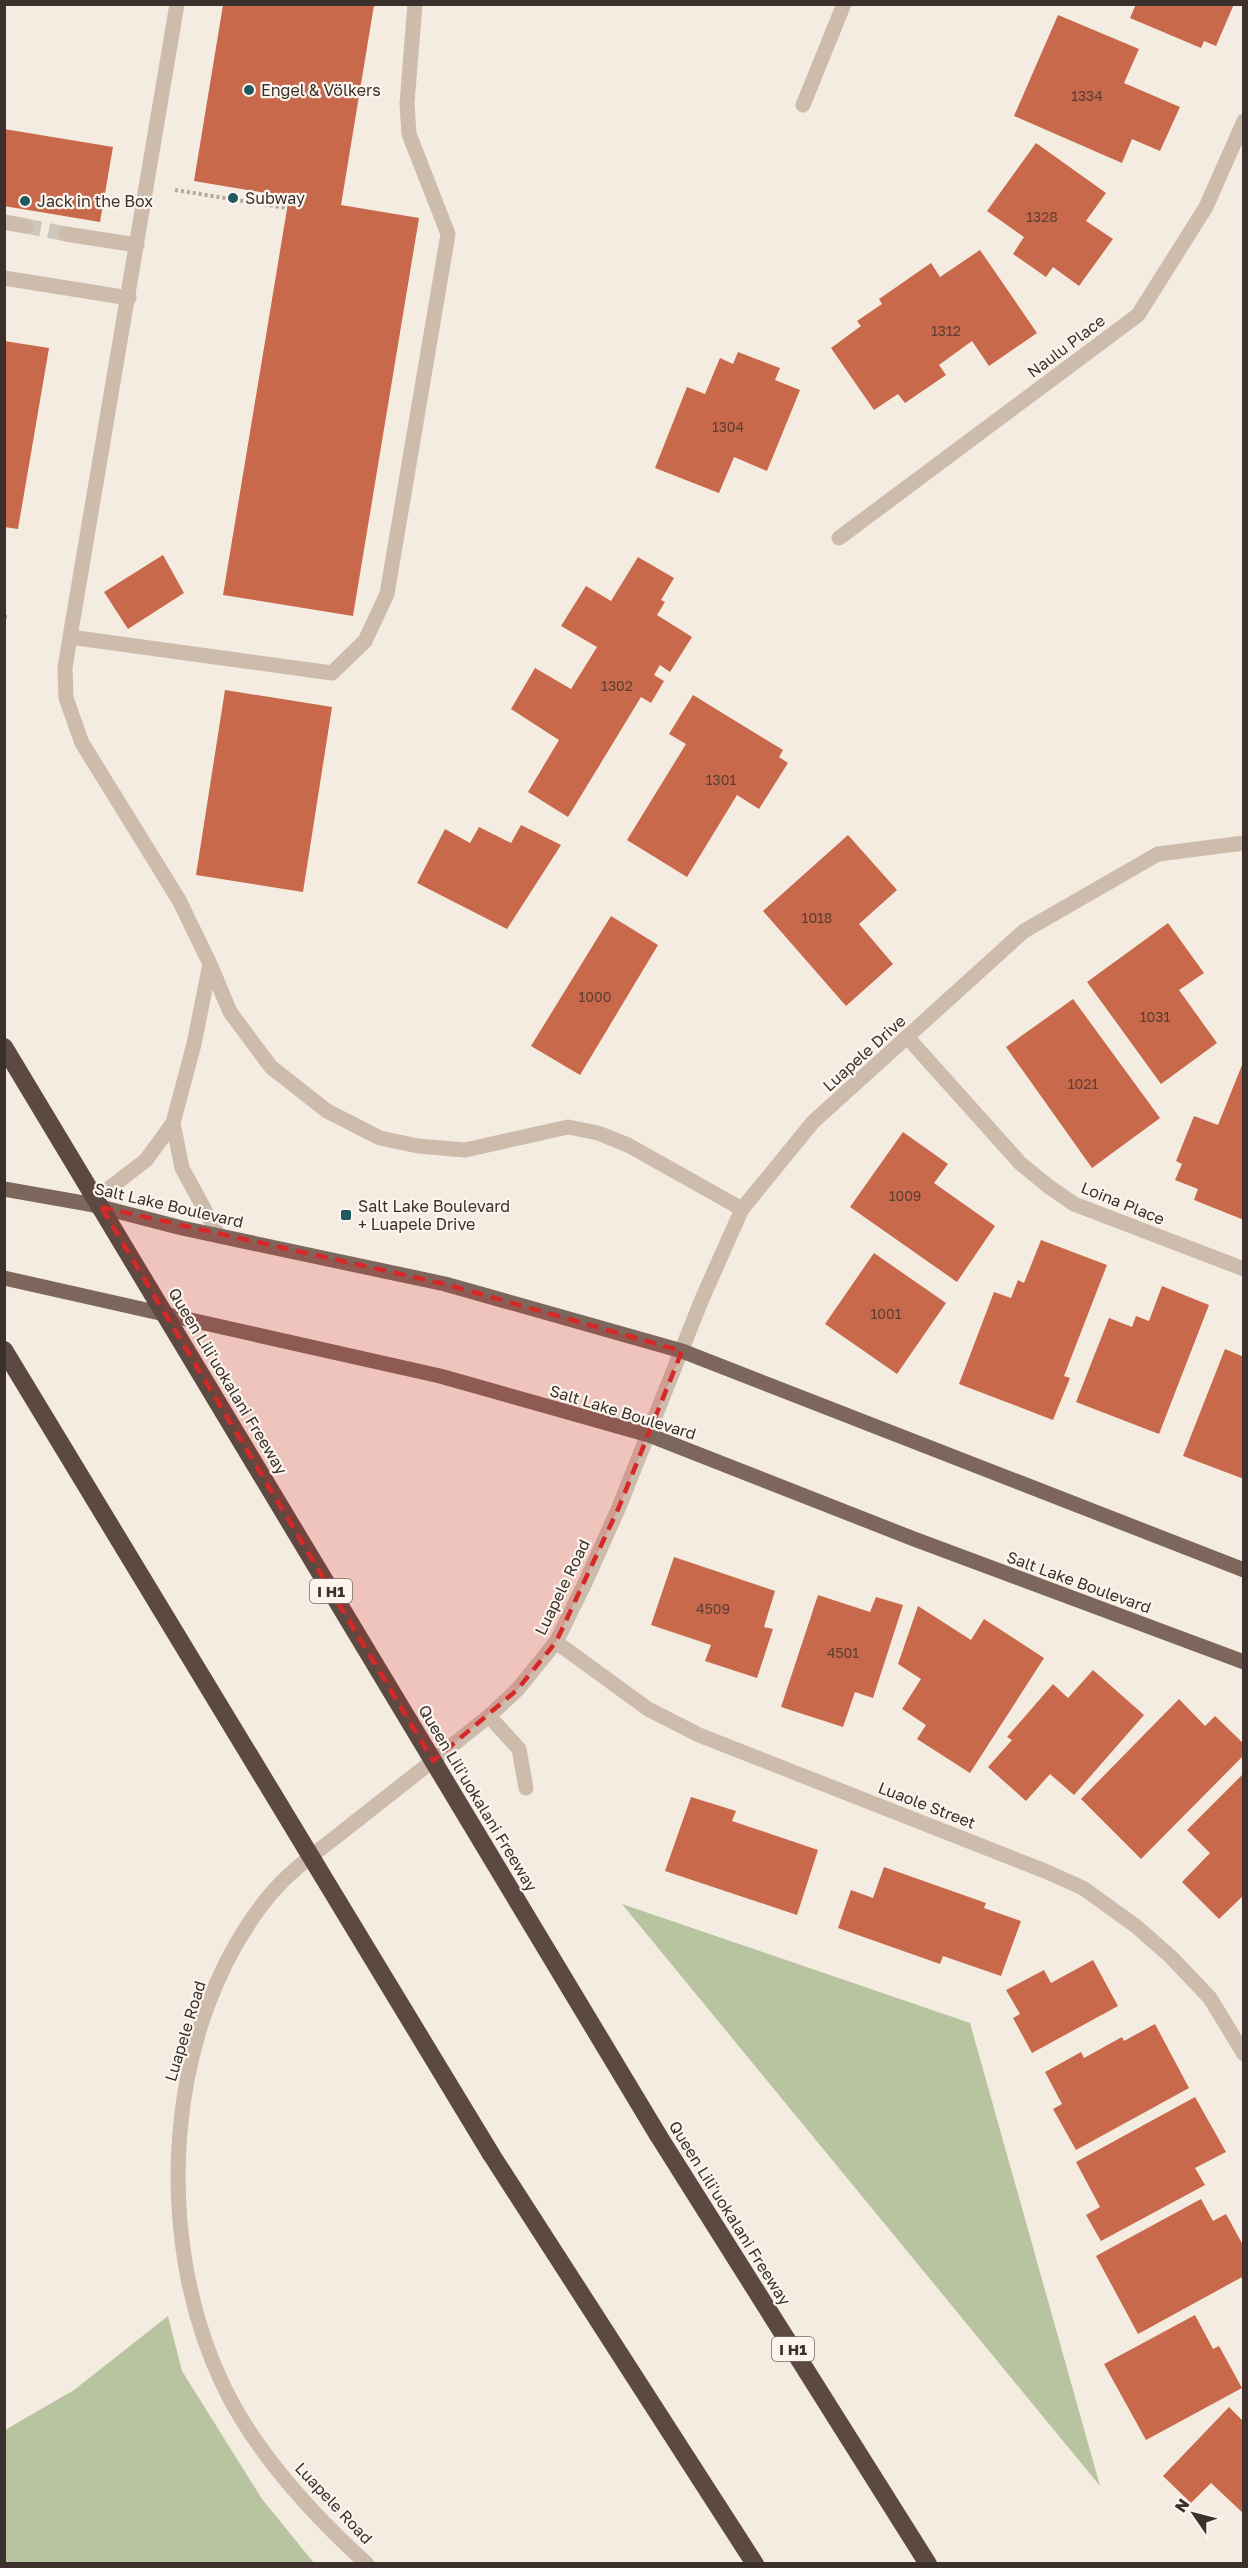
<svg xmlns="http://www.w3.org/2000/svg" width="1248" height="2568" viewBox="0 0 1248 2568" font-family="'Golos Text',sans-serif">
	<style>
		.green { fill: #b8c4a0 }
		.building { fill: #c8694b }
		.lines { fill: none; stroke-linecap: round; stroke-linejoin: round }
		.minor-tunnel { stroke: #cfc6bd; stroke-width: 15; stroke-dasharray: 15 8; stroke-linecap: butt }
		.path { stroke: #b9a596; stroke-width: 4; stroke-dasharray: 3 3; stroke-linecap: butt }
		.minor { stroke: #cdbbac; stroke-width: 15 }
		.major { stroke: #7d675c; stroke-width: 15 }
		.highway { stroke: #5c4a42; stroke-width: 18 }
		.highway-bridge { stroke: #5c4a42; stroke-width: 18 }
		.marked { fill: #d62828; fill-opacity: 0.2; stroke: #d62828; stroke-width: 4.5; stroke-dasharray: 12 8; stroke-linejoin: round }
		.poi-dot { fill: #1f5a5e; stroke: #fbf5ee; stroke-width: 2 }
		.labels { text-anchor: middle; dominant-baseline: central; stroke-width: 4.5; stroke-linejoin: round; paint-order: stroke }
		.number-label { font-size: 14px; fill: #5e3e33 }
		.shield { fill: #fbf5ee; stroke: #756b66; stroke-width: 1.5 }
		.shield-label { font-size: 15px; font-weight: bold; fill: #3b302b }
		.poi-label { font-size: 16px; fill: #3b302b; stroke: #fbf5ee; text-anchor: start }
		.street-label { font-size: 16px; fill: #3b302b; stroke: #fbf5ee }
	</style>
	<rect width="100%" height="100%" fill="#f4ebe1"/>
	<path class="green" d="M622,1904L970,2023L1100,2486Z
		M168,2316L182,2371L262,2499L314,2563H5V2430L74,2390Z"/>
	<path class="building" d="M1136,4H1234L1216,46L1204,41L1201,48L1130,18Z
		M223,5H374L341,205L419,218L353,616L223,595L289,197L194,181Z
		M1058,15L1139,49L1124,83L1180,107L1160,151L1132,139L1122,163L1014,116Z
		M4,129L113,147L100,222L4,206Z
		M1036,143L1106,193L1086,221L1113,239L1079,286L1053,267L1046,277L1013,254L1024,237L987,211Z
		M980,250L1037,333L989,366L972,341L939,365L946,375L905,403L898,394L874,410L831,348L861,326L857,321L882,304L879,299L931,263L940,277Z
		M4,341L49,348L18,529L4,527Z
		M738,352L780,368L775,380L800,390L767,471L734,457L719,493L655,468L687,387L705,394L720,358L733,364Z
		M163,555L184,593L128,629L104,592Z
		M638,557L674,578L661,600L665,602L657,615L692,637L670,672L660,665L654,675L664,681L651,703L641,697L568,817L528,792L559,740L511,709L535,668L571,689L597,647L561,626L586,586L611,601Z
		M225,690L332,707L303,892L196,875Z
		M693,695L783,750L779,757L788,763L759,809L737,795L687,877L627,840L686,744L669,734Z
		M521,825L561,845L507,929L417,883L445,829L470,843L479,827L511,843Z
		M848,835L897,890L859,924L893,964L846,1006L763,911Z
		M611,916L658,945L580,1075L531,1046Z
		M1168,923L1204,973L1179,990L1217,1043L1161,1084L1087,982Z
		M1073,999L1160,1118L1092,1168L1006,1047Z
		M1244,1060V1220L1194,1200L1198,1189L1175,1180L1182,1164L1176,1161L1194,1116L1218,1125Z
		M903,1132L948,1164L934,1183L995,1226L957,1282L850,1207Z
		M1041,1240L1107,1265L1064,1376L1070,1378L1053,1420L959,1384L994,1292L1011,1298L1018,1280L1024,1283Z
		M874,1253L946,1303L897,1374L825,1324Z
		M1162,1286L1209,1305L1159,1434L1076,1402L1109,1318L1132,1327L1136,1316L1149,1321Z
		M1225,1349L1244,1357V1479L1183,1456Z
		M674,1557L775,1591L764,1627L773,1629L757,1678L705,1661L711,1645L651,1625Z
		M818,1595L870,1612L876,1597L903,1605L873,1698L855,1692L843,1727L781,1707Z
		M918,1606L971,1640L984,1619L1044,1658L970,1773L917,1739L926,1725L902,1709L921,1679L898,1664Z
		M1093,1670L1144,1715L1074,1795L1050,1774L1026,1801L988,1767L1012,1740L1007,1737L1053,1684L1068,1698Z
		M1179,1699L1205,1726L1215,1716L1244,1744V1755L1141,1859L1081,1799Z
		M1244,1773V1895L1219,1919L1182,1882L1210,1853L1187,1830Z
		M691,1797L736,1811L732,1821L818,1850L797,1915L665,1871Z
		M884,1867L986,1903L984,1908L1021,1921L1001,1976L943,1956L940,1964L838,1928L851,1890L873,1898Z
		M1093,1960L1118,2006L1032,2053L1013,2018L1020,2014L1006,1990L1044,1970L1051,1983Z
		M1155,2024L1189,2088L1076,2150L1053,2109L1062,2104L1045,2072L1081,2052L1084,2058L1122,2037L1124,2041Z
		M1195,2097L1226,2152L1195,2168L1205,2185L1101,2241L1086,2215L1100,2207L1076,2162Z
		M1201,2199L1213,2221L1226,2214L1244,2247V2276L1138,2334L1096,2256Z
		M1195,2315L1213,2349L1219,2346L1242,2388L1146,2440L1104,2364Z
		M1229,2407L1244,2422V2514L1211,2483L1191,2503L1163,2476Z"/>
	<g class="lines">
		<path class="minor-tunnel" d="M26,226L66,234"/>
		<path class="path" d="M175,190L287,208
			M4,617H9"/>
		<path class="minor" d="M803,105L844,4
			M4,222L26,226
			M66,234L137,245
			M4,278L129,298
			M839,538L1138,315L1206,207L1244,121
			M70,637L177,4
			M210,964L230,1012L271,1067L327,1111L380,1138L418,1146L465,1150L568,1127L598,1133L628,1145L742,1209
			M908,1038L1020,1163L1048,1186L1074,1204L1244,1269
			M173,1123L182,1168L219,1236
			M89,1204L146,1160L173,1123L194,1044L210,964L179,900L82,743L66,698L65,668L70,637L332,673L365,641L387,594L448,234L409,134L407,103L415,4
			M556,1642L648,1709L699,1735L1045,1871L1083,1888L1137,1927L1171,1957L1210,1998L1244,2054
			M489,1716L519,1749L526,1788
			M367,2564C312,2514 257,2455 224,2387C152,2239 163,2026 269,1896C292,1868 323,1848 351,1825C397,1789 443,1753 489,1716L517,1690L556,1642L586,1581L619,1507L702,1299L742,1209L813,1122L1024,931L1158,854L1244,843"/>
		<path class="major" d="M4,1189L89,1204L182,1228L445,1284L682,1351L1244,1570
			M4,1278L440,1376L649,1435L914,1539L1244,1662"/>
		<path class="highway" d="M658,2135L928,2564
			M491,2154L755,2564"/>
		<path class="highway-bridge" d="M4,1047L658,2135
			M4,1350L491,2154"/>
	</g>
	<path class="marked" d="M101,1207L445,1284L682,1351L619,1507L556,1642L517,1690L433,1761Z"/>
	<g class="poi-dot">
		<circle cx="249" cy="90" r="6"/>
		<circle cx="233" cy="198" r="6"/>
		<circle cx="25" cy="201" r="6"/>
		<rect x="340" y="1209" width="12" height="12" rx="3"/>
	</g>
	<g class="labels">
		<g class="number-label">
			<text x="1087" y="95">1334</text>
			<text x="1042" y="216">1328</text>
			<text x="946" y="330">1312</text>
			<text x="728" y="426">1304</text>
			<text x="617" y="685">1302</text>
			<text x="721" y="779">1301</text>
			<text x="817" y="917">1018</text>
			<text x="595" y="996">1000</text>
			<text x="1155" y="1016">1031</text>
			<text x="1083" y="1083">1021</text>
			<text x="905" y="1195">1009</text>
			<text x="886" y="1313">1001</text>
			<text x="713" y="1608">4509</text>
			<text x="843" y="1652">4501</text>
		</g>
		<g class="shield">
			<rect x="310" y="1579" width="42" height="24" rx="4.5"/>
			<rect x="772" y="2337" width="42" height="24" rx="4.5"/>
		</g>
		<g class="shield-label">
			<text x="331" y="1591">I H1</text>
			<text x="793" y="2349">I H1</text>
		</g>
		<g class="poi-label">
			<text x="261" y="90">Engel &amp; Völkers</text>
			<text x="245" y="198">Subway</text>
			<text x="37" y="201">Jack in the Box</text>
			<text x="358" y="1206">Salt Lake Boulevard<tspan x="358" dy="18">+ Luapele Drive</tspan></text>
		</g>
		<g class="street-label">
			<text transform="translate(1066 346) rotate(-37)">Naulu Place</text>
			<text transform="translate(864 1053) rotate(-42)">Luapele Drive</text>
			<text transform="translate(1123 1203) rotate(22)">Loina Place</text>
			<text transform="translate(169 1205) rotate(13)">Salt Lake Boulevard</text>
			<text transform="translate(228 1381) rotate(59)">Queen Liliʻuokalani Freeway</text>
			<text transform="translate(623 1412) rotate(17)">Salt Lake Boulevard</text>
			<text transform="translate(1079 1582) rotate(20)">Salt Lake Boulevard</text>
			<text transform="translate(562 1587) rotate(-64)">Luapele Road</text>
			<text transform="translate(478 1798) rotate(59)">Queen Liliʻuokalani Freeway</text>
			<text transform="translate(927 1805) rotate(21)">Luaole Street</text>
			<text transform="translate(185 2031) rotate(-73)">Luapele Road</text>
			<text transform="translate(730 2213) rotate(58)">Queen Liliʻuokalani Freeway</text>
			<text transform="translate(334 2503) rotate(47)">Luapele Road</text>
		</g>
	</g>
	<rect width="1248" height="2568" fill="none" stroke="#3b302b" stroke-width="12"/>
	<g transform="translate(1194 2514) rotate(305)" stroke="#fbf5ee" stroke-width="4.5" paint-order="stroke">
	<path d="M0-4.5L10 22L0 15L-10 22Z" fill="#3b302b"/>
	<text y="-9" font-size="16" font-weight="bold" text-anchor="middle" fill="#3b302b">N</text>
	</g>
</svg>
